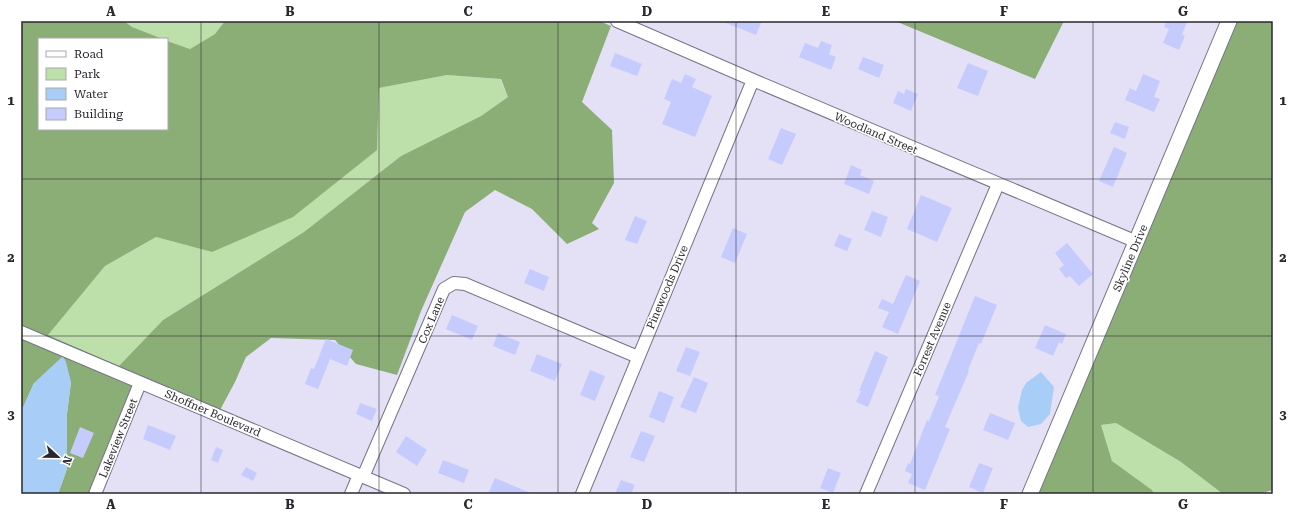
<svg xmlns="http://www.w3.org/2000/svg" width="1294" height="515" font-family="'Roboto Serif',serif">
  <rect width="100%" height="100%" fill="#e4e1f7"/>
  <!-- green -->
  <path fill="#bddfa9" d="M124,21H225L215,34L190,49L167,41V39H163L132,27Z
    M447,75L500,79L508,97L481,116L401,156L304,232L163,320L119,366L48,335L105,266L156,237L212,252L377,150L379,88Z
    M1116,423L1181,462L1223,494H1154L1152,490L1112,461L1101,425Z"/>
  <!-- forest -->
  <path fill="#8bae76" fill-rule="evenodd" d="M21,21H124L132,27L163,39H39V129H167V41L190,49L215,34L225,21H599L611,26L582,102L612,130L614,183L592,223L599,229L567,244L532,209L495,190L465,212L421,311L397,375L356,364L335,340L271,338L246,357L235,382L220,410L137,374L136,375L21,327ZM447,75L501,79L508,97L481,116L401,156L304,232L163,320L119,366L48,335L105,266L156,237L212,252L293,217L377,150L379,88Z
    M895,21H1064L1035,79Z
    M1236,21H1273V490L1258,494H1223L1181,462L1116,423L1101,425L1112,461L1152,490L1154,494H1038Z
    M21,338L132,385L88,494H58L67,469V414L71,382L34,383L21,412Z"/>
  <!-- water -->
  <path fill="#a8cdf6" d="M63,356L66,362L71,382L67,414V469L58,494H21V412L34,383Z
    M1041,372L1054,387L1050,414L1041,424L1028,427L1021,421L1018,408L1022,390L1026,383Z"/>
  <!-- building -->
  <path fill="#c6cbfd" d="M721,21H762L756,35Z
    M1166,21H1188L1182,34L1185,36L1179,50L1163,43L1169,29L1164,27Z
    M821,41L832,45L829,54L836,57L831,70L799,57L805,43L818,48Z
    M615,53L642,64L637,76L610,66Z
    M863,57L884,65L879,78L858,69Z
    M968,63L988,71L978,96L957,88Z
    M685,74L696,79L692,87L712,96L695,137L662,124L671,102L664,99L672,79L681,83Z
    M1143,74L1160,81L1154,97L1160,99L1154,112L1125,100L1130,88L1136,91Z
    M906,89L918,94L911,111L893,103L898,91L904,94Z
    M1115,122L1129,127L1125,139L1110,133Z
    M781,128L796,134L782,165L768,159Z
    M1114,147L1127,153L1113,187L1099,181Z
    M851,165L862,170L860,175L874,181L869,194L844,184Z
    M921,195L952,208L937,242L907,229Z
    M872,211L888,217L881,237L864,230Z
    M635,216L647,221L637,244L625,240Z
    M733,228L747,234L735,263L721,257Z
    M839,234L852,239L847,251L834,246Z
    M1067,243L1093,274L1079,286L1070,276L1066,278L1059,269L1064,265L1055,253Z
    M530,269L549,277L544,291L524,283Z
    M906,275L920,281L898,334L882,327L889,312L878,308L882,299L893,304Z
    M975,296L997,305L981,344L979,343L968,370L969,371L945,427L950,429L925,490L908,483L912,474L905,471L908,463L910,464L927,420L929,421L939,396L935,395Z
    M452,315L478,326L472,340L446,329Z
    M1045,325L1066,334L1062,344L1059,342L1053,356L1035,348Z
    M498,333L520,342L515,355L493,346Z
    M326,339L353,350L347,366L330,359L318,389L305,384L311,368L314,369Z
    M686,347L700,352L690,376L676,371Z
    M875,351L888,357L868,407L856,402L861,391H859Z
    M537,354L562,364L555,381L530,371Z
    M590,370L605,376L595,401L580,395Z
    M694,377L708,383L696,413L680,407Z
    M659,391L674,397L664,423L649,417Z
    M360,403L377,409L372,421L356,414Z
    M990,413L1015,423L1008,440L983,430Z
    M148,425L176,436L170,450L143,439Z
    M80,427L94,433L83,458L70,453Z
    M641,431L655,436L644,462L630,457Z
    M406,436L427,450L417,466L396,452Z
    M216,447L223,450L218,463L211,460Z
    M443,460L469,470L464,483L438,473Z
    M979,463L993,468L983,493L969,487Z
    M246,467L257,473L253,481L241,475Z
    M828,468L841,473L833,493L820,488Z
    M495,478L533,494H488Z
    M621,480L635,485L631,494H615Z"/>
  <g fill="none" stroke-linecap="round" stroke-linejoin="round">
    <!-- minor casing -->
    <g stroke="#767386" stroke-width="14">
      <path id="minor" d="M617,21L753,80L1137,242
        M21,332L404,494
        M363,477L444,289L454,283L465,284L638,357
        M95,494L140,383
        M351,494L359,475
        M582,494L753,80
        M866,494L998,184"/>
    </g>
    <!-- tertiary casing -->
    <g stroke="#767386" stroke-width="17">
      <path id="tertiary" d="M1030,494L1229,21"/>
    </g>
    <!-- minor -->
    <use href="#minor" stroke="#fff" stroke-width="12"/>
    <!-- tertiary -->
    <use href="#tertiary" stroke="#fff" stroke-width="15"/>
  </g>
  <!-- grid -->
  <path fill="none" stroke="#29272f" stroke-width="1" stroke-opacity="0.55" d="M201,21V494M379,21V494M558,21V494M736,21V494M915,21V494M1093,21V494M21,179H1273M21,336H1273"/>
  <g text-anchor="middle" stroke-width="3.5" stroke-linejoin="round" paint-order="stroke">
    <!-- street labels -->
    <g font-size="11" fill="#29272f" stroke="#fff">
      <text transform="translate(876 133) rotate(23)" y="4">Woodland Street</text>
      <text transform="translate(1130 258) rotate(-67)" y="4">Skyline Drive</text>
      <text transform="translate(667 287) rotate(-67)" y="4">Pinewoods Drive</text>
      <text transform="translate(431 320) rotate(-67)" y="4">Cox Lane</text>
      <text transform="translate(932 339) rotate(-67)" y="4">Forrest Avenue</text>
      <text transform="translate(213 413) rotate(23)" y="4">Shoffner Boulevard</text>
      <text transform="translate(118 438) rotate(-68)" y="4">Lakeview Street</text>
    </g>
  </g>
  <!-- border -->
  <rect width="1294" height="515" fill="none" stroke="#ffffff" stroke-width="44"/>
  <!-- legend -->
  <rect x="38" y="38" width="130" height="92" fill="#ffffff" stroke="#a9a9ac"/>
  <rect x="46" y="51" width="20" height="6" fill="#ffffff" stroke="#a9a9ac"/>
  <text x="74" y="58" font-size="12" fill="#29272f">Road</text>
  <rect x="46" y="68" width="20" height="12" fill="#bddfa9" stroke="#a9a9ac"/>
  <text x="74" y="78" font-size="12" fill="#29272f">Park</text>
  <rect x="46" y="88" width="20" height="12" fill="#a8cdf6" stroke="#a9a9ac"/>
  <text x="74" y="98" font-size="12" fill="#29272f">Water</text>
  <rect x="46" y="108" width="20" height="12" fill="#c6cbfd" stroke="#a9a9ac"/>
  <text x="74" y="118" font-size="12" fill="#29272f">Building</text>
  <!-- north arrow -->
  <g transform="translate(58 457) rotate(112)" stroke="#ffffff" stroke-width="3" paint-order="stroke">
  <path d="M0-3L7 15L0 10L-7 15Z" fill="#29272f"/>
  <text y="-6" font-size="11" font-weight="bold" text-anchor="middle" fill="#29272f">N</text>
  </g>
  <rect x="22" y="22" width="1250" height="471" fill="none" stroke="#29272f" stroke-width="1.5"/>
  <g font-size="13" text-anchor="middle" font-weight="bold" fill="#29272f">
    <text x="111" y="16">A</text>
    <text x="290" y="16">B</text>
    <text x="468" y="16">C</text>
    <text x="647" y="16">D</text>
    <text x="826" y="16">E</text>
    <text x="1004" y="16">F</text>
    <text x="1183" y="16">G</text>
    <text x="11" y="105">1</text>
    <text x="1283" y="105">1</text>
    <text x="11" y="262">2</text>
    <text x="1283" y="262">2</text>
    <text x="11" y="419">3</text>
    <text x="1283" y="419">3</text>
    <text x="111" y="509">A</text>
    <text x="290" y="509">B</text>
    <text x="468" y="509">C</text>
    <text x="647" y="509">D</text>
    <text x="826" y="509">E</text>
    <text x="1004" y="509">F</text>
    <text x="1183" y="509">G</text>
  </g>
</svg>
